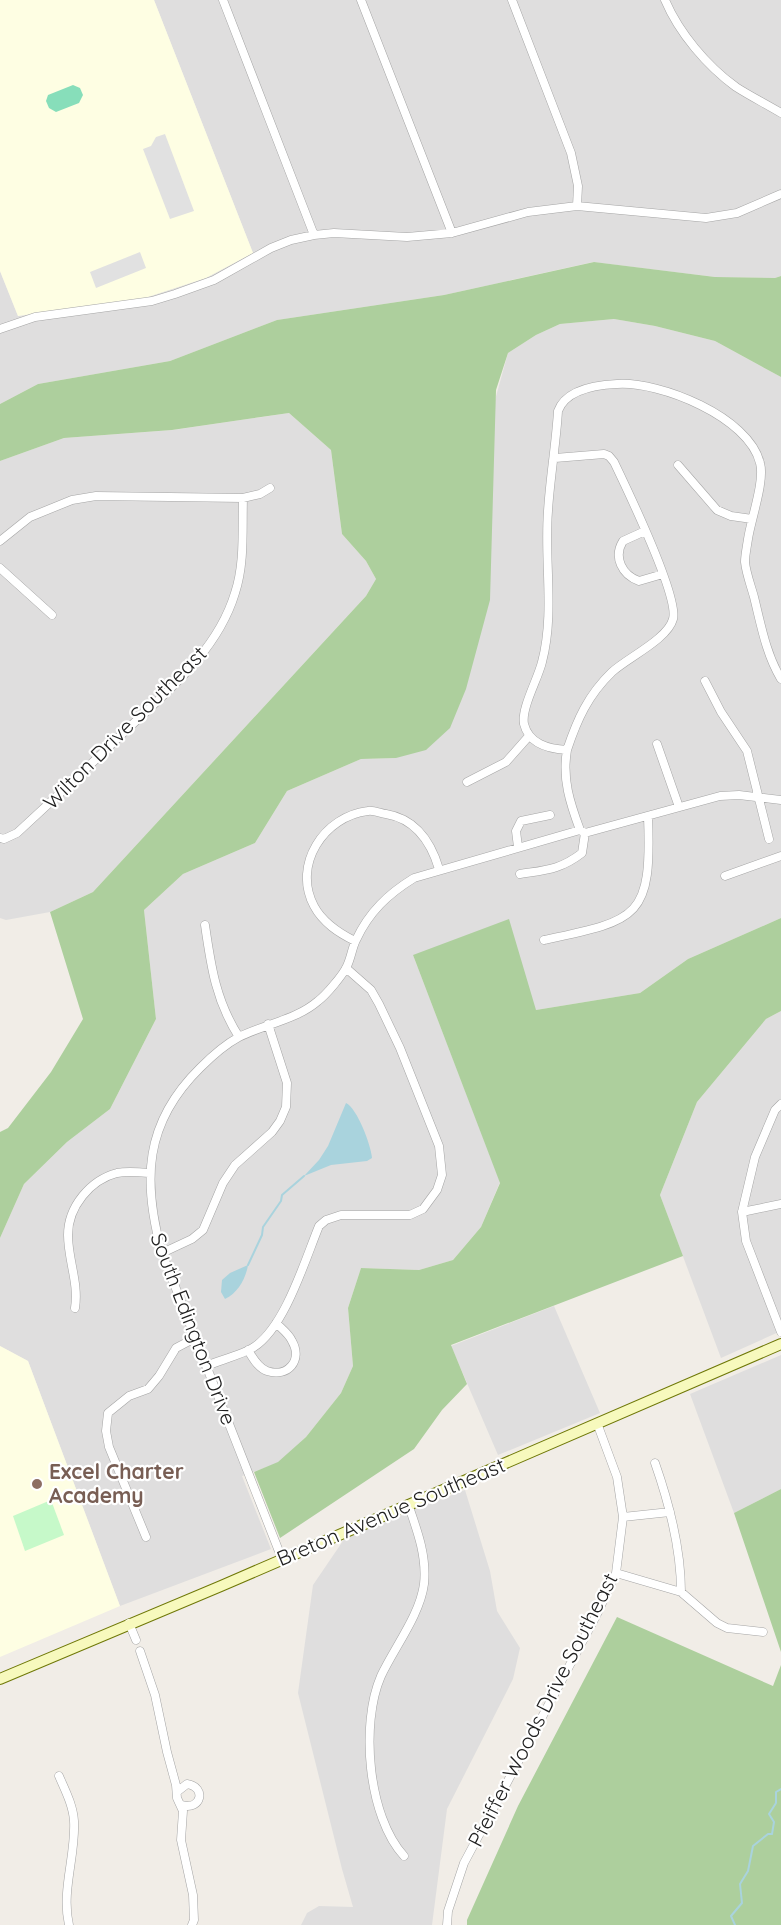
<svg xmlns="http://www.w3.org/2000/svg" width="781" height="1925" font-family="Quicksand,sans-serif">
  <rect width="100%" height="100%" fill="#f1ede7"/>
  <!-- residential -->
  <path fill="#dfdede" d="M154,0H781V276L775,278L715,277L593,262L444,295L277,320L170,361L38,384L0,404V271L18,316L145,298L253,253Z
    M614,319L655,326L715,341L781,377V918L688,959L640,993L536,1010L413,955L500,1182L481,1227L453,1260L419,1270L361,1268L348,1308L353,1366L341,1393L306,1437L278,1463L242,1476L271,1549L120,1606L28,1361L0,1346V1238L24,1184L67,1142L110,1109L156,1019L144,910L183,874L255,843L287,791L361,759L396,758L508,353L536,335L560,324Z
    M289,413L331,450L342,534L366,561L376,579L366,596L93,892L50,912L6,920L0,918V461L64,438L173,430Z
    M781,1011V1331L721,1358L660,1195L697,1102L766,1019Z
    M554,1306L600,1413L498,1455L451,1346Z
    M781,1355V1489L734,1513L690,1394Z
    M465,1490L490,1571L497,1611L520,1648L513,1679L447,1809L432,1925H301L307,1913L319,1906L353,1907L342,1869L298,1693L313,1585L347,1535Z"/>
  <!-- education -->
  <path fill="#fefee3" d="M0,0H154L253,253L206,278L145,298L18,316L0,271Z
    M0,1346L28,1361L120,1606L0,1657Z"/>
  <!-- forest -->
  <path fill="#adcf9d" d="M594,262L715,277L775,278L781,276V377L715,341L655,326L614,319L560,324L536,335L508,353L496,390L490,600L466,689L450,728L426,750L396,758L361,759L287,791L255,843L183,874L144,910L156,1019L110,1109L67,1142L24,1184L0,1238V1132L8,1128L51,1072L83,1019L50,912L93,892L366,596L376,579L366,561L342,534L331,450L289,413L172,430L64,438L0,461V404L38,384L170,361L277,320L444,295Z
    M781,918V1011L766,1019L697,1102L660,1195L683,1256L451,1345L467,1384L442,1410L414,1449L280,1538L254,1472L278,1462L306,1437L341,1393L353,1366L348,1308L361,1268L419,1270L453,1260L481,1227L500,1183L413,955L509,919L536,1010L640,993L688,959Z
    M781,1489V1652L734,1513Z
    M617,1617L773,1686L781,1665V1925H467V1920L518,1806Z"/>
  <!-- park -->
  <path fill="#c6f9c9" d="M51,1500L64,1535L25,1551L13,1516Z"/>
  <!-- pitch -->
  <path fill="#87deba" d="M73,85L80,88L83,95L79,103L56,112L49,108L46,101L48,95Z"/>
  <!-- parking -->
  <path fill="#e1e1e1" d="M165,134L194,211L170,219L143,149L151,146L156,137Z
    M140,252L146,268L96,288L90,272Z"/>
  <!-- water -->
  <path fill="#a9d3dd" d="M346,1103C357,1108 371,1145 372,1158L367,1161L331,1165L304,1176L319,1160L328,1146Z
    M248,1265C246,1278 238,1293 225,1299L221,1292L222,1280L230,1273Z"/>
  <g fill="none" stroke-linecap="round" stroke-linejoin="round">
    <!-- stream -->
    <path stroke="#a9d3dd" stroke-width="2" d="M248,1265L262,1235L263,1227L281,1201L282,1195L304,1176
      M735,1925L731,1916L742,1903L740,1884L748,1871L753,1846L768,1834H772L774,1822L769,1814L776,1803V1792L781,1789"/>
    <!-- minor casing -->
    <g stroke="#a5a5a5" stroke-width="9">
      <path id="minor" d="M223,0L314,235
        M361,0L452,233
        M512,0L571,153L578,186L577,206
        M665,0C679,33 707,66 736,87C750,96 766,104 781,113
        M0,329L35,317L152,301L175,294L214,280L271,248L291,240L314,235L334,233L407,237L452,233L528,212L577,206L706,218L737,213L781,194
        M555,458L604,454L609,456L614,462C626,487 679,597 673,619C668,639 627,658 612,672C588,695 577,720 567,750
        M678,465L717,510L731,516L752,519
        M645,531L623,541C613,557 622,575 639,581L663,574
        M0,541L30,517L72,500L96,496L243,498L260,494L270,488
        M0,568L52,615
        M705,681L721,712L747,751L769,839
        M657,744L679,807
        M467,782L506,762L529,736
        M580,830C570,803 562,779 567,750C548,749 529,744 524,724C521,708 538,679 542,662C555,613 544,561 548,511C550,478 556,444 558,411C566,389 596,385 617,384C660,381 749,417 760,463C765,481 751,519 748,539C747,546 745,555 745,562C746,573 751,586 754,597C761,625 766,654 781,679
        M0,838L4,839L17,833C52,801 86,769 120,736C164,694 217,653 235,593C245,563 242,529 243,498
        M518,847L516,831L521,821L550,815
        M520,874C545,870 560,870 582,853L585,833
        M725,876L781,856
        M205,925C211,967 216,1001 239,1037
        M544,940C639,920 652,918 648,816
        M355,941C339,933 323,923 314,906C292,865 324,816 368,811C373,810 380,813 386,814C416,819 431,842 439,869
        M781,1104L775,1110L755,1157L742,1212L746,1241L781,1332
        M742,1212L781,1204
        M162,1253L192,1239L203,1230L223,1183L235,1165L272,1132L280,1121L286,1107L287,1083L268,1024
        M75,1308C79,1283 68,1260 68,1235C68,1207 90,1180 117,1173C127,1171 138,1172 149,1173
        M248,1350C252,1357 258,1368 267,1371C288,1378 303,1360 292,1341C289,1334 282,1329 276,1323
        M206,1366C220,1360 242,1355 254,1347C285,1327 305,1260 319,1226L326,1220L341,1215H410L423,1209L437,1190L442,1175L439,1146L400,1048L379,1004L371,990L346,968
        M655,1463C669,1503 681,1549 681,1592
        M623,1517L670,1512
        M146,1537L109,1447L106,1431L108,1413L129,1396L148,1389L159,1376L176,1348L195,1338
        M282,1559L162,1253C142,1181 144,1123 200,1068C212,1056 224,1045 239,1037C265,1024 296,1020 318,1001C326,995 343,975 347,966C351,958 352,948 356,940C369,912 388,894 414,878L580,830L585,833L720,796L739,795L781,800
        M616,1573L681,1592L717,1623L727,1628L763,1632
        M129,1623L136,1640
        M140,1651L155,1695L167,1752L176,1785L177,1798L183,1811L181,1840L193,1895L194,1920L192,1925
        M59,1776C65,1790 73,1805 74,1821C76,1855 61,1891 69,1925
        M178,1791L187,1784C207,1787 201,1811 182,1805
        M404,1856C368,1817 360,1724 381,1676C394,1648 420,1615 424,1584C427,1556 417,1530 408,1504
        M447,1925L448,1911L464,1863L596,1616L616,1573L623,1517L617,1477L597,1423"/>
    </g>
    <!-- secondary casing -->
    <g stroke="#6f7807" stroke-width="12">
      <path id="secondary" d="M0,1679L221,1586L781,1344"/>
    </g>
    <!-- minor -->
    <use href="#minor" stroke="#fff" stroke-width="8"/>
    <!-- secondary -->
    <use href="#secondary" stroke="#f7f9bd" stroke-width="10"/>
  </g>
  <!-- markers -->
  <circle fill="#8d6e63" stroke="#fff" stroke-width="2" cx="37" cy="1484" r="6"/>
  <g text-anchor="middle" stroke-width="4.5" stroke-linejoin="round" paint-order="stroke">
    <!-- street labels -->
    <g font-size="21" fill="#212121" stroke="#fff">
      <text transform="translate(125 728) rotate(-45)" y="7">Wilton Drive Southeast</text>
      <text transform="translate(193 1329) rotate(69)" y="7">South Edington Drive</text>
      <text transform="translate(391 1512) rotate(-23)" y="7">Breton Avenue Southeast</text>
      <text transform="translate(543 1710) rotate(-63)" y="7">Pfeiffer Woods Drive Southeast</text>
    </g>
    <!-- education labels -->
    <g font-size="21" font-weight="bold" fill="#785e54" stroke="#fff" text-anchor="start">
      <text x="49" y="1479">Excel Charter<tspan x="49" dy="24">Academy</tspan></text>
    </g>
  </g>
</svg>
